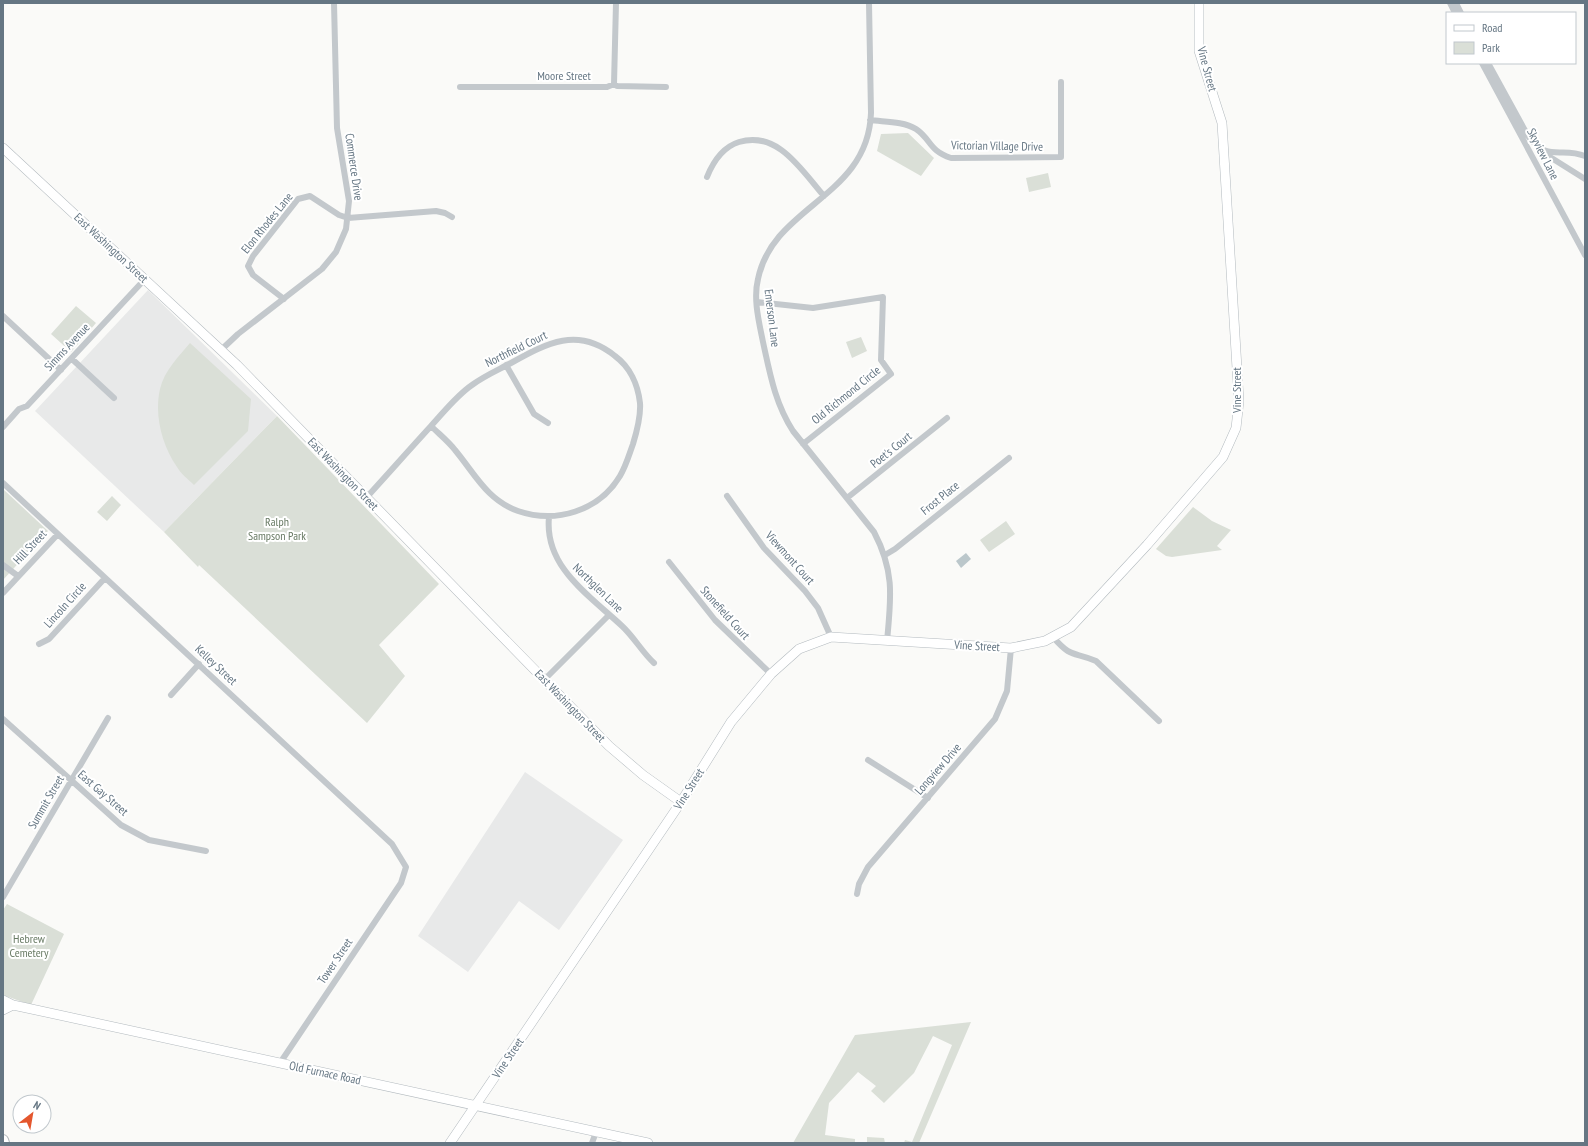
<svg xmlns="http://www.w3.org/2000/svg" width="1588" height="1146" font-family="'PT Sans Narrow',sans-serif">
  <rect width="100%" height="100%" fill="#fafaf8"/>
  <!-- built -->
  <path fill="#e8e9e9" d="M148,290L277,416L164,532L35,411Z
    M525,772L623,840L559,930L519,901L468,972L418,936Z"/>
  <!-- green -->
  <path fill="#dadfd7" d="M908,133L934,158L921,176L877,151L881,134Z
    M1048,173L1051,187L1029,192L1026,178Z
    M76,306L96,323L71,352L51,334Z
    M861,337L867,351L852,358L846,342Z
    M190,343L251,399L248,431L194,485C188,479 181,474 177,467C162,445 154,415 160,389C164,371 179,356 190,343Z
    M277,416L439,584L379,645L405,676L367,723L199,565L198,567L164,532Z
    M3,489L48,531L3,580Z
    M112,496L121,505L107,521L97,512Z
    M1193,507L1212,521L1231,530L1217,546L1222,550L1172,557L1166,556L1156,549Z
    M1006,521L1015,534L989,552L980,540Z
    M7,904L64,934L31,1005L3,995V910Z
    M971,1022L919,1143H904L905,1140L912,1142L952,1045L933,1036L914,1073L884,1103L871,1091L876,1086L858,1072L829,1103L825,1135L855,1139V1143H793L855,1035Z
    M867,1137L884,1138L885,1143H867Z"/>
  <!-- water -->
  <path fill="#bbc7cb" d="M966,553L971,559L961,568L956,561Z"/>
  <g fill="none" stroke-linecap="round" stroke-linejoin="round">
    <!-- secondary casing -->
    <g stroke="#b3babf" stroke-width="10">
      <path id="secondary" d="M3,148L237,365L609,746L643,775L681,802
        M3,1000L13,1005
        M3,1010L13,1005L648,1143
        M450,1143L681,802L731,722L771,674L799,649L831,637L1011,648L1045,641L1071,627L1147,545L1223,457L1236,428L1239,401L1222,123L1199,51V3"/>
    </g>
    <!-- primary casing -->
    <g stroke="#b5babe" stroke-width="12">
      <path id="primary" d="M3,1140L4,1143"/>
    </g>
    <!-- street -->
    <path stroke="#c3c8cc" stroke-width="6" d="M869,3L871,113C868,198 773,205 758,279C753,299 759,322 763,342C770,374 775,403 793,431L874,532C895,572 891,598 887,641
      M1450,3L1455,13
      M1456,3L1461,13
      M1482,63L1585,255
      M1488,63L1528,136C1548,163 1561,146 1585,156
      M614,84L616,3
      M460,87H607L614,84L617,86L666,87
      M870,120C884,122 903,121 916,129C931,139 929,151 951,158L1061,157V82
      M1542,152L1585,179
      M707,177C713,162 723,147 739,142C778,130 802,171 824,196
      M284,299L253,275L248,266L253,256L298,199L310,196L339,215L348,218L436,211L445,213L452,217
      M757,302L813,308L883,297L881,360L891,374L803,444
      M3,316L61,370
      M221,350L238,334L322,269L336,252L346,229L349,201L337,128L334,3
      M72,359L114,398
      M506,365L534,414L548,423
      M3,427L19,409L27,406L145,279
      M3,483L392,844L406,867L401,883L280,1063
      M727,496L764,548L805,591L818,608L831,637
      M366,498C388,474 409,450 431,426C444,412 456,396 472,385C484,376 498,370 511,363C547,343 578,326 615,356C630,367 638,385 640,403C641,417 637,431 633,444C629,455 626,466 620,476C599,511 556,524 518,511C487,500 475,474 455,450C448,441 439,434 431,426
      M847,498L947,418
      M549,517C544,567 590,596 622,626C634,637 642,652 654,663
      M885,555L895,549L1009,458
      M669,562L715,620L771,674
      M3,565L18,576
      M3,593L58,534
      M1053,637C1072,659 1073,651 1096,661L1159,721
      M39,644L49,639L105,578
      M544,680L609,615
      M171,695L199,664
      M3,719L121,825L149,840L206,851
      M868,760L928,798
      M857,894L859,884L868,867L995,719L1007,691L1011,648
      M3,897L108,718
      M592,1143L596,1132"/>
    <!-- secondary -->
    <use href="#secondary" stroke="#fff" stroke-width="9"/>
    <!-- primary -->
    <use href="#primary" stroke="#fff" stroke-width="10"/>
  </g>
  <g text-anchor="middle" stroke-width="4" stroke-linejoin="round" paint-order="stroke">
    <!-- street labels -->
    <g font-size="12" fill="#657683" stroke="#fff">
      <text transform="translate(1207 69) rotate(75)" y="4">Vine Street</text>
      <text x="564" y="80">Moore Street</text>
      <text transform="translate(997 146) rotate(1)" y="4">Victorian Village Drive</text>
      <text transform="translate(1543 154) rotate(63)" y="4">Skyview Lane</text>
      <text transform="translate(354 167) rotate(82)" y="4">Commerce Drive</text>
      <text transform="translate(267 223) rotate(-51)" y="4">Elon Rhodes Lane</text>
      <text transform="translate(111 248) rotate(43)" y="4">East Washington Street</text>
      <text transform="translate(772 318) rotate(83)" y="4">Emerson Lane</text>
      <text transform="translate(67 347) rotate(-47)" y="4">Simms Avenue</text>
      <text transform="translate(516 349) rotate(-26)" y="4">Northfield Court</text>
      <text transform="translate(1237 390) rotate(-90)" y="4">Vine Street</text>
      <text transform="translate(846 395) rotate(-39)" y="4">Old Richmond Circle</text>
      <text transform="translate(891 450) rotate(-39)" y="4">Poet's Court</text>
      <text transform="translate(343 474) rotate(46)" y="4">East Washington Street</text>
      <text transform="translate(940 498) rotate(-39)" y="4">Frost Place</text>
      <text transform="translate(30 547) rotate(-47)" y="4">Hill Street</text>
      <text transform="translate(790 558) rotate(48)" y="4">Viewmont Court</text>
      <text transform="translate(598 588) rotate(44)" y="4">Northglen Lane</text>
      <text transform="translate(65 605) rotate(-48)" y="4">Lincoln Circle</text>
      <text transform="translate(725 613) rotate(48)" y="4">Stonefield Court</text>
      <text transform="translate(977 646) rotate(3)" y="4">Vine Street</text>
      <text transform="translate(216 665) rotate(43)" y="4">Kelley Street</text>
      <text transform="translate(570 706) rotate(46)" y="4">East Washington Street</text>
      <text transform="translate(938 769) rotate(-49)" y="4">Longview Drive</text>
      <text transform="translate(689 789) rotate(-58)" y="4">Vine Street</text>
      <text transform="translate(103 793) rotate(41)" y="4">East Gay Street</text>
      <text transform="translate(46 802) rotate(-60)" y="4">Summit Street</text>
      <text transform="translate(335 961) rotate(-56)" y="4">Tower Street</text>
      <text transform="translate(508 1058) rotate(-56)" y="4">Vine Street</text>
      <text transform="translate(325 1073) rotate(12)" y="4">Old Furnace Road</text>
    </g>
    <!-- park labels -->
    <g font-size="12" fill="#687a64" stroke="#fff">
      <text x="277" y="526">Ralph<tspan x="277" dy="14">Sampson Park</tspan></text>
      <text x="29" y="943">Hebrew<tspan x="29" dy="14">Cemetery</tspan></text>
    </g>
  </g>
  <!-- border -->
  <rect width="1588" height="1146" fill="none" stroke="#657683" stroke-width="8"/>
  <!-- legend -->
  <rect x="1446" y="12" width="130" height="52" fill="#ffffff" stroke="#c1c8cd"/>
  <rect x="1454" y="25" width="20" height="6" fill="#ffffff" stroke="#c1c8cd"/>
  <text x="1482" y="32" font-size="12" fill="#657683">Road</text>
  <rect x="1454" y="42" width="20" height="12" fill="#dadfd7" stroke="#c1c8cd"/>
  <text x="1482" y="52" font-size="12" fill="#657683">Park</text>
  <!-- north arrow -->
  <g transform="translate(32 1114) rotate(31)"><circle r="19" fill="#ffffff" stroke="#c1c8cd"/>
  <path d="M0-3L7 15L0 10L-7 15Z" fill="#e4572e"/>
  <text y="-6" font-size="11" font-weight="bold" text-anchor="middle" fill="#657683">N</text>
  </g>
</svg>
